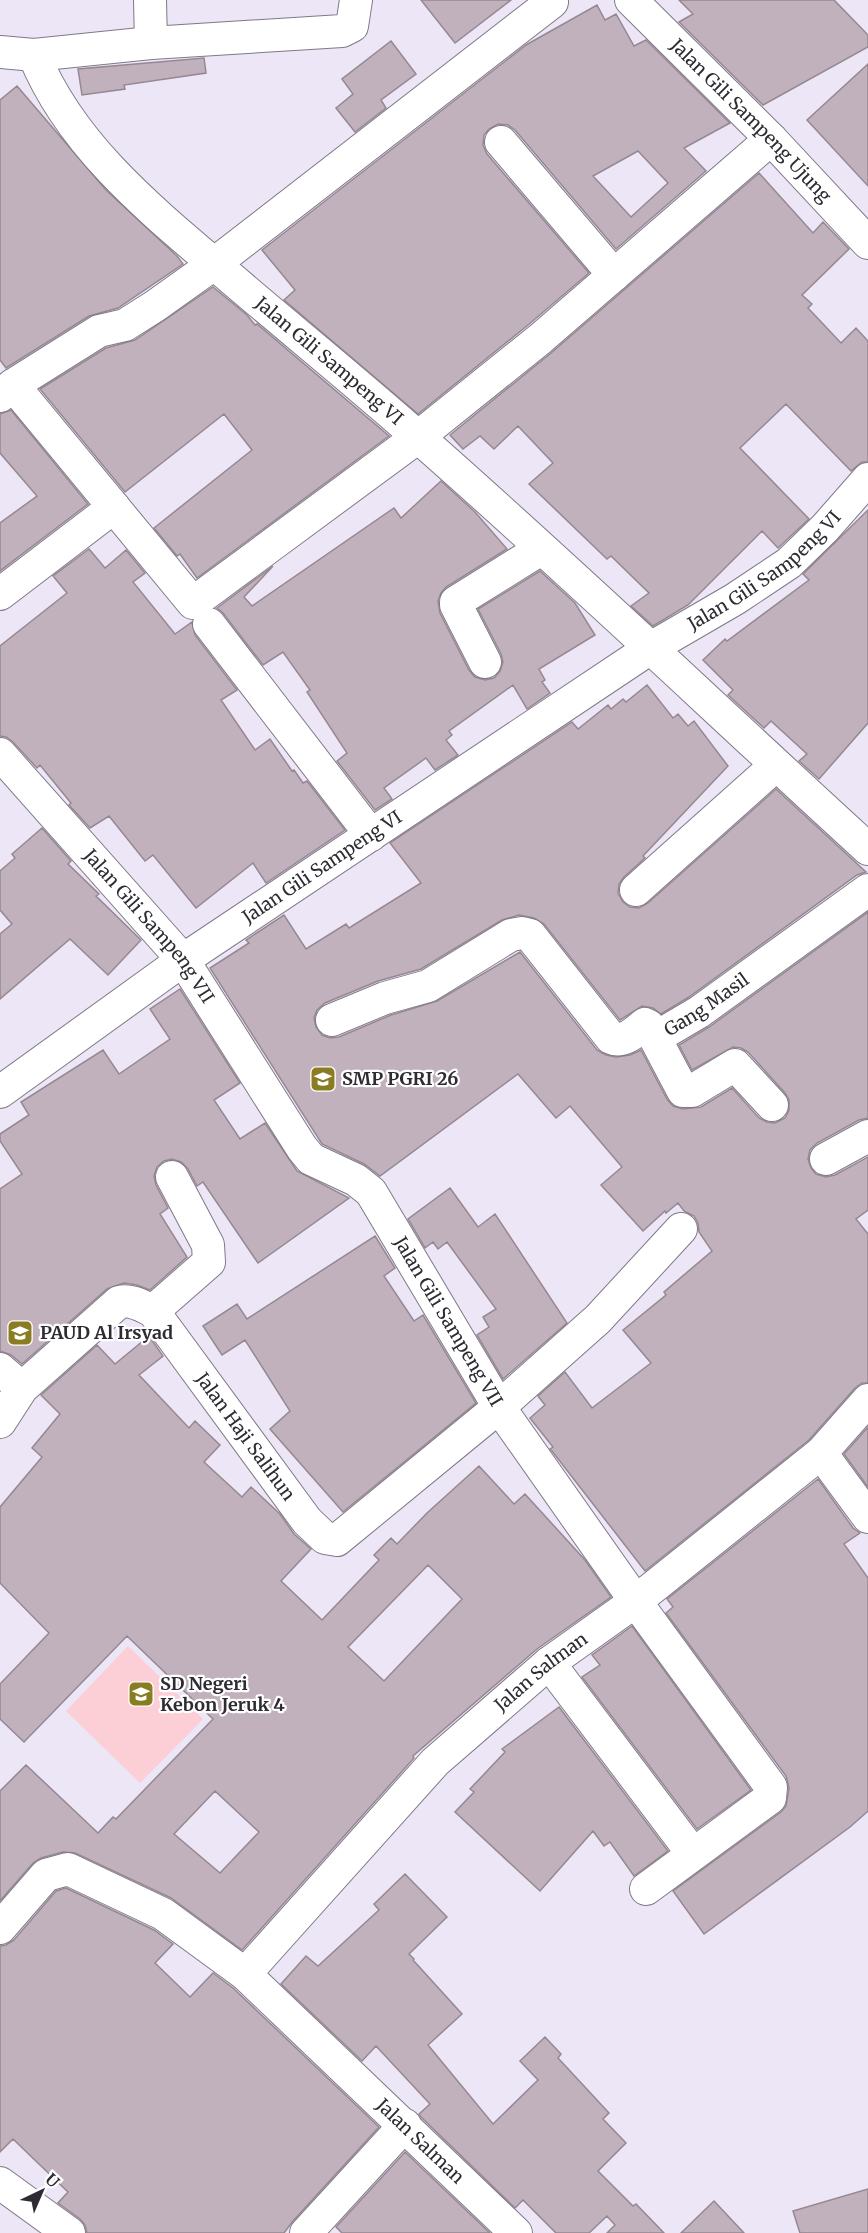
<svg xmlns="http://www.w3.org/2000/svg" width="868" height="2233" font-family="Merriweather,serif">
  <rect width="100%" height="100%" fill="#ece6f6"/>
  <!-- green -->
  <path fill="#fccfd6" d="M128,1646L203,1719L140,1783L66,1711Z"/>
  <!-- building -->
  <path fill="#c0b1bc" stroke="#958892" stroke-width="1.5" fill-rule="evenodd" d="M421,0H511L455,43Z
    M679,0H834L868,35V47L763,105L679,22L693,14Z
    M597,5L605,20L616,14L634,46L646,40L730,123L684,148L706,171L616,249L515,130L508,125L498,124L489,129L484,135L483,145L487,154L589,273L528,325L418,414L284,300L295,290L262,250L526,45ZM638,151L668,183L631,217L593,176Z
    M391,41L416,74L381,100L386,108L355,132L336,108L353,94L342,79Z
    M204,58L206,73L124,85L125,89L82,95L78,69Z
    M868,64V186L807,120Z
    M17,86L106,190L177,256L183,264L118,308L89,316L6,368L0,360V100Z
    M759,173L813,233L823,222L849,249L802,295L812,304L808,308L841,343L856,328L868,341V462H862L851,471L786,404L740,448L809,519L778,548L762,531L688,605L653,626L631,606L649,593L611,556L607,559L529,484L553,463L518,426L494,449L480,436L463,449L450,435L551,353Z
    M213,287L247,315L255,325L257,324L389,436L197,578L180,554L177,556L154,528L252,450L224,414L125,492L40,389L106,348L135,340Z
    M11,410L88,504L0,571V523L37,496L0,453V414Z
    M441,481L475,512L507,549L446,587L441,593L438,601L440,613L469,670L475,677L485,680L494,678L500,671L503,662L501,654L478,609L540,571L575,603L595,635L539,669L545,680L542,682L550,693L527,709L513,685L449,731L452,735L446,740L458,755L435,770L426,758L384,788L392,799L375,810L337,761L347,753L307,692L310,690L283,652L263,665L223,613L217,608L273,566L244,597L252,606L394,508L401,518Z
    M868,510V723L819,779L799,761L807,754L771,721L764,728L728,695L733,690L703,660L725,639L727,641L809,580L803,574Z
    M89,549L105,568L126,550L145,573L133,582L175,634L192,622L195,635L237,690L221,700L255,750L270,739L292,771L294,770L303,783L307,781L345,830L266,883L253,863L196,908L153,855L145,861L109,816L90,828L69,805L71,803L40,765L37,768L13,742L6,737L0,736V646L67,593L53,576Z
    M647,685L673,718L678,714L688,726L694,721L728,766L643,856L645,858L624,877L619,884L618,893L623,902L630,907L639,908L648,903L776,789L866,872L857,875L689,997L661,1014L653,1008L642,1006L620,1020L544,924L534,918L519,915L502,920L421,969L378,981L325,1003L317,1010L314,1018L316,1027L322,1035L330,1038L339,1037L391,1015L437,1001L520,952L597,1050L606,1055L616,1057L630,1055L641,1050L667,1099L673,1106L683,1109L701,1107L732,1088L759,1118L767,1122L775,1123L785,1118L789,1110V1100L785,1093L748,1052L741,1048L733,1047L692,1070L679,1045L709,1027L868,912V1118L859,1120L817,1143L810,1150L808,1159L811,1168L816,1174L826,1177L835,1175L868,1157V1210L856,1219L868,1234V1383H862L855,1388L809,1440L645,1571L552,1451L550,1449L553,1447L530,1418L545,1405L538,1396L565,1372L592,1408L651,1363L623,1330L666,1295L664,1292L712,1251L699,1232L698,1223L694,1216L684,1211L678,1203L666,1213L665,1211L643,1231L601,1185L622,1167L570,1106L556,1118L518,1074L380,1176L364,1164L322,1144L210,968L249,943L246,940L284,915L306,949L346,924L349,928L421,883L390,843L572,722L578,729L608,705L611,709L623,699L626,702Z
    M42,828L71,861L68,864L99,894L96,896L141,940L108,975L70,939L0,999V934L12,924L0,910V871L15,858L12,854Z
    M180,989L240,1083L214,1100L240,1139L265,1123L297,1171L349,1198L258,1263L203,1182L197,1186L188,1169L181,1162L172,1159L164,1161L157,1167L154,1176L156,1185L168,1208L160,1214L187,1257L150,1290L137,1285L124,1283L107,1289L22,1364L11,1355L0,1351V1189L22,1174L0,1141V1134L29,1115L21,1102L103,1050L119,1074L170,1039L150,1009Z
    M450,1188L478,1227L495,1214L567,1323L503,1379L477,1335L489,1327L483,1317L496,1309L447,1242L438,1249L433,1242L425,1248L408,1219Z
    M375,1236L395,1268L384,1276L414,1321L423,1315L476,1403L343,1512L270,1429L290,1411L245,1340L222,1355L203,1326L237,1304L247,1319Z
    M149,1336L163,1356L139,1375L189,1428L195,1421L220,1445L204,1462L242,1497L251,1487L280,1514L294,1534L311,1549L281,1581L322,1620L379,1560L374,1555L391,1538L397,1544L427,1513L479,1466L514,1504L525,1494L585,1560L611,1597L537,1649L413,1756L414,1758L242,1950L171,1898L75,1853L63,1852L41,1858L33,1863L0,1901V1791L26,1765L98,1833L113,1817L116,1819L213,1719L127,1636L24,1742L0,1719V1684L49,1633L0,1583V1507L42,1457L32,1448L60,1414L41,1395L97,1345L115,1364ZM428,1565L462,1599L384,1681L348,1647ZM215,1791L259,1832L220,1873L174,1834Z
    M868,1427V1487L844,1454Z
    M818,1479L853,1528L860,1533L844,1544L868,1578V1811L850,1827L704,1934L673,1891L781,1812L786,1806L789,1788L786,1776L666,1613L673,1607L667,1599Z
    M632,1626L751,1790L697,1829L582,1677L600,1665L592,1655Z
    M559,1707L668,1851L634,1876L610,1842L604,1846L593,1831L540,1891L455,1812L474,1792L470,1789L505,1752L502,1749Z
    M405,1874L447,1917L409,1954L414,1959L413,1960L462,2014L428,2045L493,2124L538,2080L520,2061L545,2037L561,2054L558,2058L609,2113L603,2119L626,2143L598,2171L633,2206L636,2204L664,2233H607L615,2225L607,2216L589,2233H556L523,2200L515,2208L421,2117L419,2114L430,2104L376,2046L362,2061L281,1984L306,1956L318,1966L379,1910L374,1904Z
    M66,1888L154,1930L173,1944L155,1963L190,1997L213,1973L233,1988L379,2127L293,2221L284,2233H87L85,2225L80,2219L58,2203L68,2192L13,2139L0,2152V1946L6,1945L14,1940L56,1891Z
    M405,2152L490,2233H342L336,2227Z
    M868,2189V2233H800L793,2211Z
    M714,2201L744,2233H681Z"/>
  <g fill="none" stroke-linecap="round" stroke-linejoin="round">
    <!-- minor casing -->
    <g stroke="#7f7987" stroke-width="34">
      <g id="minor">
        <path d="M150,0L151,43"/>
        <path id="s1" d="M631,0L771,139L868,243"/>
        <path d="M0,52L34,55L151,43L342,31L352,26L356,0"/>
        <path id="s2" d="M34,55C72,149 157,215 232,279C294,332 357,383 418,437C571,571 718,712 868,849"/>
        <path d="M501,142L614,275"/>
        <path d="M13,385L193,603L418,437L540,339L771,139"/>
        <path d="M0,396L13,385L99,331L125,325L155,306L214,264L552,2"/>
        <path d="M0,594L114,507"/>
        <path d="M209,624L371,835"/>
        <path d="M485,662L456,605V602L541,549"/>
        <path id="s3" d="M0,754L183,960L302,1148L311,1159L356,1180L371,1192L499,1407L639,1606L771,1787L770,1798L646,1889"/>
        <path d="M636,890L776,765"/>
        <path id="s4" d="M332,1020L385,998L428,986L511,935L522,933L530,935L611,1038C623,1044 636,1031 645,1024L649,1026L655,1038L699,1012L868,890"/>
        <path d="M655,1038L683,1091H692L735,1065L772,1105"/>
        <path id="s5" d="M0,1092L183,960L649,649L735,599L789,563L825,528L868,479"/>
        <path d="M826,1159L868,1136"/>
        <path d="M153,1311L209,1262L208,1245L172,1177"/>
        <path d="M0,1369L22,1388"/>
        <path id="s6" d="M0,1422L22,1388L119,1302C131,1299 142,1306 153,1311L307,1521L325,1538L337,1540L499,1407L598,1319L681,1229"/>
        <path d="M821,1453L868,1517"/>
        <path d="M549,1663L693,1854"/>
        <path id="s7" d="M0,1928L46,1875L68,1869L163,1914L245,1974L516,2233"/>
        <path id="s8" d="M245,1974L435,1762L549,1663L636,1601L821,1453L868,1400"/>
        <path d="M0,2183L69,2233"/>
        <path d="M306,2233L405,2125"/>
      </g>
    </g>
    <!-- minor -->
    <use href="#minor" stroke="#fff" stroke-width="32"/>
  </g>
  <!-- icons -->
  <defs>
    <g id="school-square" transform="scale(1.35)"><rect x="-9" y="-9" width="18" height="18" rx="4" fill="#897c22" stroke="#fff"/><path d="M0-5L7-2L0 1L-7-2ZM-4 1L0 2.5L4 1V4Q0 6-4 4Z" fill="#fff"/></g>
  </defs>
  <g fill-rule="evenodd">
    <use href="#school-square" x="323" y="1079"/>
    <use href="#school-square" x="20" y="1333"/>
    <use href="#school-square" x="141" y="1694"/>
  </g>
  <g text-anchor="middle" stroke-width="4.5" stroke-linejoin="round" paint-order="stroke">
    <!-- street labels -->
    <g font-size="18" fill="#2e2c32" stroke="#fff">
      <text dy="6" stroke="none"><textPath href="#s1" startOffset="170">Jalan Gili Sampeng Ujung</textPath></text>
      <text dy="6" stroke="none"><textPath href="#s2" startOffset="429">Jalan Gili Sampeng VI</textPath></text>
      <text dy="6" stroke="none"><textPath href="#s5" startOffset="926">Jalan Gili Sampeng VI</textPath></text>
      <text dy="6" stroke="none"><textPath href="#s5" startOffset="393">Jalan Gili Sampeng VI</textPath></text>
      <text dy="6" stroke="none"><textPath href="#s3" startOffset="228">Jalan Gili Sampeng VII</textPath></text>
      <text dy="6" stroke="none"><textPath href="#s4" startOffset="468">Gang Masil</textPath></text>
      <text dy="6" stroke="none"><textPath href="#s3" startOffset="732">Jalan Gili Sampeng VII</textPath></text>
      <text dy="6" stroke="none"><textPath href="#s6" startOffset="362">Jalan Haji Salihun</textPath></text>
      <text dy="6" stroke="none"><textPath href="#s8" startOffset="424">Jalan Salman</textPath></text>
      <text dy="6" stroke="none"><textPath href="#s7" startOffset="542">Jalan Salman</textPath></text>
    </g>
    <!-- poi labels -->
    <g font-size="18" font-weight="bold" fill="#2e2c32" stroke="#fff" text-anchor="start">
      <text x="342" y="1085">SMP PGRI 26</text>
      <text x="40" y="1339">PAUD Al Irsyad</text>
      <text x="160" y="1690">SD Negeri<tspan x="160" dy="21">Kebon Jeruk 4</tspan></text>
    </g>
  </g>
  <!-- north arrow -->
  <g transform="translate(42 2191) rotate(44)" stroke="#ffffff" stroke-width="4.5" paint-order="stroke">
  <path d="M0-4.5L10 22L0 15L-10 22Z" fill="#2e2c32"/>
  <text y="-9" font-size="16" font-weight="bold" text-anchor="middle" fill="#2e2c32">U</text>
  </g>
</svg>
